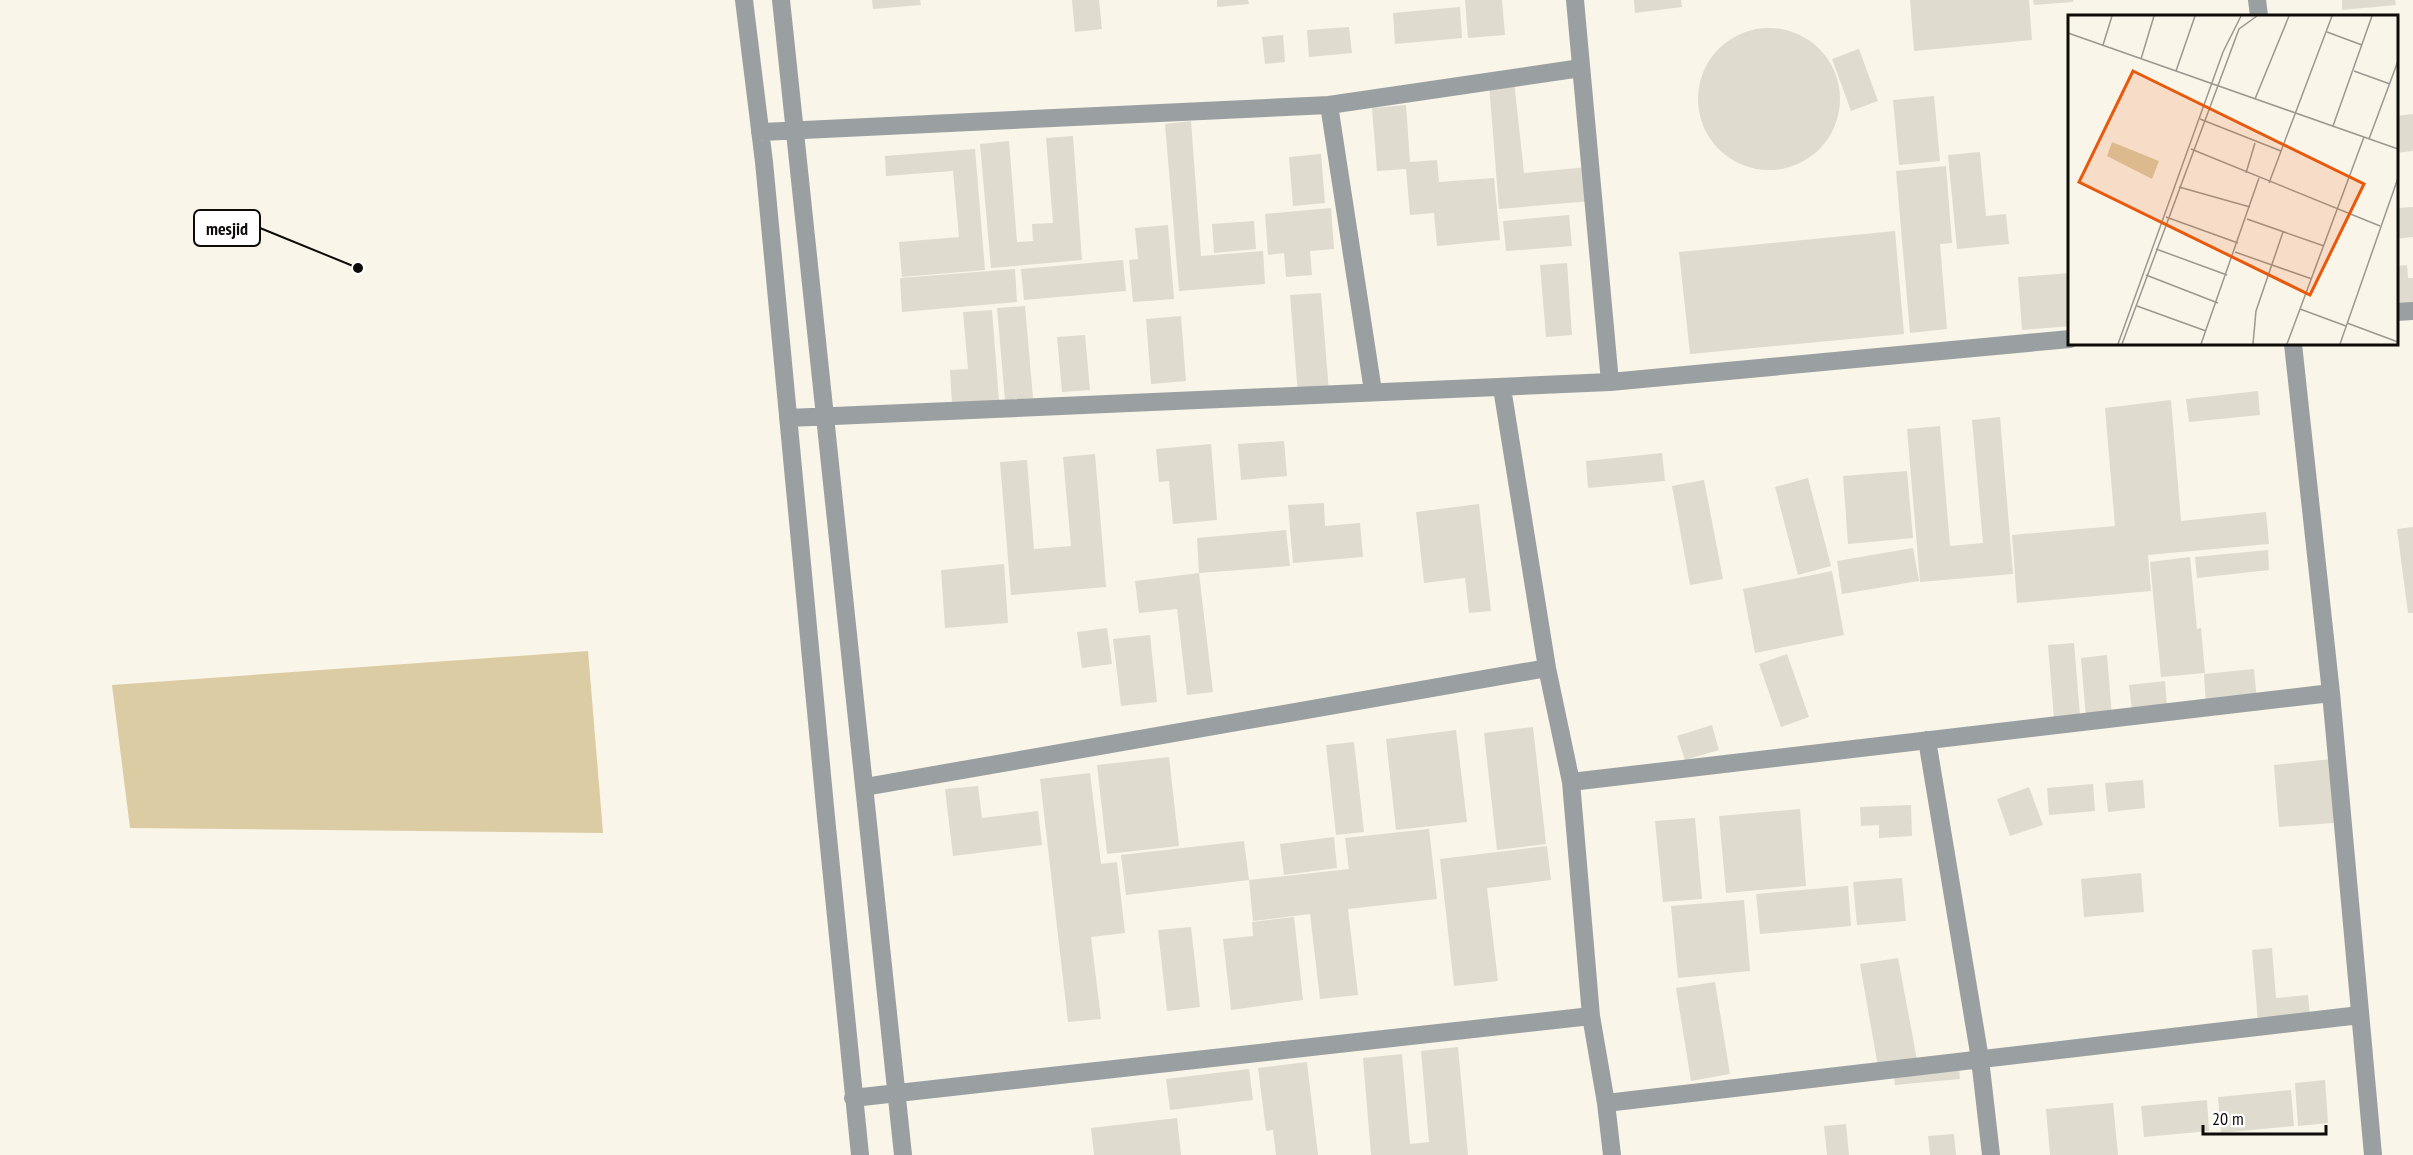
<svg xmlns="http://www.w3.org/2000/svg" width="2413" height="1155" font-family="'PT Sans Narrow',sans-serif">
  <rect width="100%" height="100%" fill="#f9f5e9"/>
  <!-- green -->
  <path fill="#dbcca4" d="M588,651L603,833L130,828L112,685Z"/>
  <!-- building -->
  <path fill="#dfdbcf" d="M872,0H920L921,5L873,9Z
    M1072,0H1099L1102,29L1075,32Z
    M1217,0H1248L1249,4L1217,7Z
    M1465,0H1502L1505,35L1468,38Z
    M1634,0H1681L1682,7L1635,13Z
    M1910,0H2029L2032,40L1914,51Z
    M2033,0H2073V2L2034,5Z
    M2342,0H2395L2396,5L2342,10Z
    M1460,7L1462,38L1395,44L1393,13Z
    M1349,27L1352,53L1309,57L1307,30Z
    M1698 99a71 71 0 1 1 142 0a71 71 0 1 1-142 0Z
    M1283,35L1285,62L1265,64L1262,37Z
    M1859,49L1878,101L1851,111L1832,59Z
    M1514,81L1524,173L1588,167L1591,201L1499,209L1489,84Z
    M1934,96L1940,161L1899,165L1893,100Z
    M1406,105L1410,162L1437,160L1439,182L1494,178L1500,240L1437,246L1434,213L1410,215L1406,169L1377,171L1372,108Z
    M2413,114V151L2396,153V116Z
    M1191,121L1201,256L1263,251L1265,284L1179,291L1165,124Z
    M1073,136L1082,260L991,268L980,144L1009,141L1017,242L1033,241L1032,224L1053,223L1046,138Z
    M975,149L985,270L902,277L899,242L959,237L953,171L886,176L885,156Z
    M1980,152L1986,216L2006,214L2009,244L1957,249L1948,155Z
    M1321,154L1325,203L1293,206L1289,157Z
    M1946,166L1952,243L1940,244L1947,329L1910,333L1896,171Z
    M2413,207V237L2396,239V208Z
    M1331,208L1334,249L1310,251L1312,275L1286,277L1284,253L1268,255L1265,214Z
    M1569,215L1572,246L1506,251L1503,221Z
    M1254,221L1256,249L1214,253L1212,224Z
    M1168,225L1174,299L1133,302L1129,260L1138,259L1135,228Z
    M1895,231L1904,334L1690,354L1679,252Z
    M1123,260L1126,291L1024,300L1021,269Z
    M1567,263L1572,335L1546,337L1540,265Z
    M2407,265L2408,278H2413V309L2396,311V266Z
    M1015,269L1017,302L902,312L900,278Z
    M2070,273V326L2022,330L2018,277Z
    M1321,293L1329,392L1298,395L1290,295Z
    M1025,306L1033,398L1005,400L997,308Z
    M992,310L999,401L952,404L950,370L968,369L963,312Z
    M1181,316L1186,381L1151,384L1146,319Z
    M1085,335L1090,390L1062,392L1057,337Z
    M2258,391L2260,415L2189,422L2186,399Z
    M2171,400L2181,521L2266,512L2269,544L2148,555L2151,591L2017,603L2012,535L2115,526L2105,408Z
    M2000,417L2013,574L1920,582L1907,429L1940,426L1950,546L1983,543L1972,420Z
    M1284,441L1287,476L1241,480L1238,444Z
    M1211,444L1217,520L1173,524L1169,481L1159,482L1156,449Z
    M1662,453L1665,481L1588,488L1586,461Z
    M1095,454L1106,587L1011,595L1000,462L1027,460L1034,549L1071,546L1063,457Z
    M1907,471L1913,538L1848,544L1843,476Z
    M1808,478L1831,566L1798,575L1775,487Z
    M1704,480L1723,579L1690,585L1672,486Z
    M1324,503L1325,526L1360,523L1363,557L1293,563L1288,505Z
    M1479,504L1491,611L1469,613L1465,578L1424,583L1416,512Z
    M2413,527V613H2408L2397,529Z
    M1286,530L1290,566L1199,573L1197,538Z
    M1913,548L1919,581L1842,594L1837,561Z
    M2268,550L2269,570L2197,578L2195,557Z
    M2190,557L2197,629L2201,628L2205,673L2161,677L2150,562Z
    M1004,564L1008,623L945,628L941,570Z
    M1832,571L1844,635L1755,653L1743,589Z
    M1199,573L1213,692L1187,695L1177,609L1139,613L1135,581Z
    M1107,628L1112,664L1082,668L1077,632Z
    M1150,635L1157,702L1121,706L1113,639Z
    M2074,643L2080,716L2054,718L2048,645Z
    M1787,654L1809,717L1781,727L1759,664Z
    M2107,655L2112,716L2086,718L2081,658Z
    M2254,669L2257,702L2206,706L2204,674Z
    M2165,681L2167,708L2132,711L2129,685Z
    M1712,725L1719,750L1685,760L1677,736Z
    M1533,727L1546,844L1497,850L1484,733Z
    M1456,730L1467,822L1396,830L1386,739Z
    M1354,742L1364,832L1336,835L1326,745Z
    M1169,757L1179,846L1107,854L1097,765Z
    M2342,758L2347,822L2279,827L2274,765Z
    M1090,773L1101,864L1117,862L1125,933L1091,937L1101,1019L1068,1022L1040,779Z
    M2143,780L2145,808L2108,812L2105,783Z
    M2093,784L2095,811L2049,815L2047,788Z
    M978,786L982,818L1038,811L1042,845L953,856L945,789Z
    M2029,787L2043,825L2010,836L1997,799Z
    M1911,805L1912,836L1879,838V825L1861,826L1860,807Z
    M1800,809L1806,886L1726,893L1719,816Z
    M1695,818L1702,899L1663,902L1655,821Z
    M1429,829L1437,899L1348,909L1358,995L1320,999L1310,914L1253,921L1249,880L1349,869L1345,838Z
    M1334,837L1337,868L1284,875L1280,844Z
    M1244,841L1249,880L1126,895L1121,855Z
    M1547,846L1551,880L1487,888L1498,981L1454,986L1440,859Z
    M2141,873L2144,912L2084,917L2081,879Z
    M1902,878L1906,921L1857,925L1853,882Z
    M1848,886L1851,926L1760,934L1756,894Z
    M1744,900L1750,971L1678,978L1671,906Z
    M1294,917L1303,1000L1231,1010L1223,939L1253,936L1252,922Z
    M1191,927L1200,1007L1167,1011L1158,930Z
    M2272,948L2276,998L2308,995L2311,1030L2259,1034L2252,950Z
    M1898,958L1917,1060L1878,1067L1860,964Z
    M1715,982L1730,1074L1691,1081L1676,988Z
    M1458,1047L1468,1155H1371L1363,1058L1402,1054L1410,1144L1429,1142L1421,1051Z
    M1958,1060L1960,1079L1895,1085L1893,1066Z
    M1307,1062L1318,1155H1276L1273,1130L1266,1131L1258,1068Z
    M1249,1069L1253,1100L1170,1110L1166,1079Z
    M2325,1080L2328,1123L2298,1126L2295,1083Z
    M2291,1090L2294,1126L2221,1133L2218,1097Z
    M2207,1100L2209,1131L2144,1137L2141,1106Z
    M2113,1103L2118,1155H2050L2046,1109Z
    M1177,1118L1181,1155H1094L1091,1128Z
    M1846,1124L1849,1155H1827L1824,1126Z
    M1954,1134L1956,1155H1930L1928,1136Z"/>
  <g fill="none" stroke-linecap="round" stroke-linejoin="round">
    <!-- minor -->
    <path stroke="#9aa0a2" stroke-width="18" d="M744,0L764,162L826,817L860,1155
      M781,0L903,1155
      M1575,0L1610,382
      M2257,0L2259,16
      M1329,105L1373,391
      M760,132L1329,105L1581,68
      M2396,312L2413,311
      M2293,344L2331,693L2373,1155
      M1502,388L1547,668L1571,782L1591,1016L1606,1103L1612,1155
      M788,418L1610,382L2070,339
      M1927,740L1980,1059L1991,1155
      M1571,782L2331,693
      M865,787L1547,668
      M853,1098L1591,1016
      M1606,1103L2360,1015"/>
  </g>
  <!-- overview -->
  <g transform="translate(2068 15)">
    <rect width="330" height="330" fill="#f9f5e9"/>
    <path d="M44,127L91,146L84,164L39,141Z" fill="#dbcca4"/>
    <path fill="none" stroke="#9b988f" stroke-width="1.5" d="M259,17L294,30M0,18L330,134M35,30L44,1M73,44L86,1M108,56L127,1M286,56L322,69M187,84L221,1M132,104L213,136M265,111L304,1M301,124L330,46M123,134L312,211M178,158L187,128M201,168L264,1M111,172L182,192M98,202L170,228M179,204L256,231M88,234L159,260M167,237L244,264M78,260L150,288M69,291L138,316M232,294L278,311M279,308L330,327M50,329L155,37L173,1M54,329L171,14L189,1M133,329L191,163M185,329L188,296L215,217M219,329L296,122M272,329L330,163"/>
    <path fill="#e8590c" fill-opacity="0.15" stroke="#e8590c" stroke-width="3" d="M65,56L296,169L242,280L11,167Z"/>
    <rect width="330" height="330" fill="none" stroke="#0e0c09" stroke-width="3"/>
  </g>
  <!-- callouts -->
  <path fill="none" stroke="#0e0c09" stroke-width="2" d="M358 268L260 228"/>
  <circle fill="#0e0c09" stroke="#fff" stroke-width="2" cx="358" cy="268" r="6"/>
  <rect fill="#fff" stroke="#0e0c09" stroke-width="2" x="194" y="210" width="66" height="36" rx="6"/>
  <g font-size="18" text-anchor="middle" font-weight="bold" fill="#0e0c09">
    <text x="227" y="235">mesjid</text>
  </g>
  <!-- scale -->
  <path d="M2203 1125v9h123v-9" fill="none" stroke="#0e0c09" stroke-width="3"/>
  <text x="2212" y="1125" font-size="18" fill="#0e0c09" stroke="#ffffff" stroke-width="4.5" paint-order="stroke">20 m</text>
</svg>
